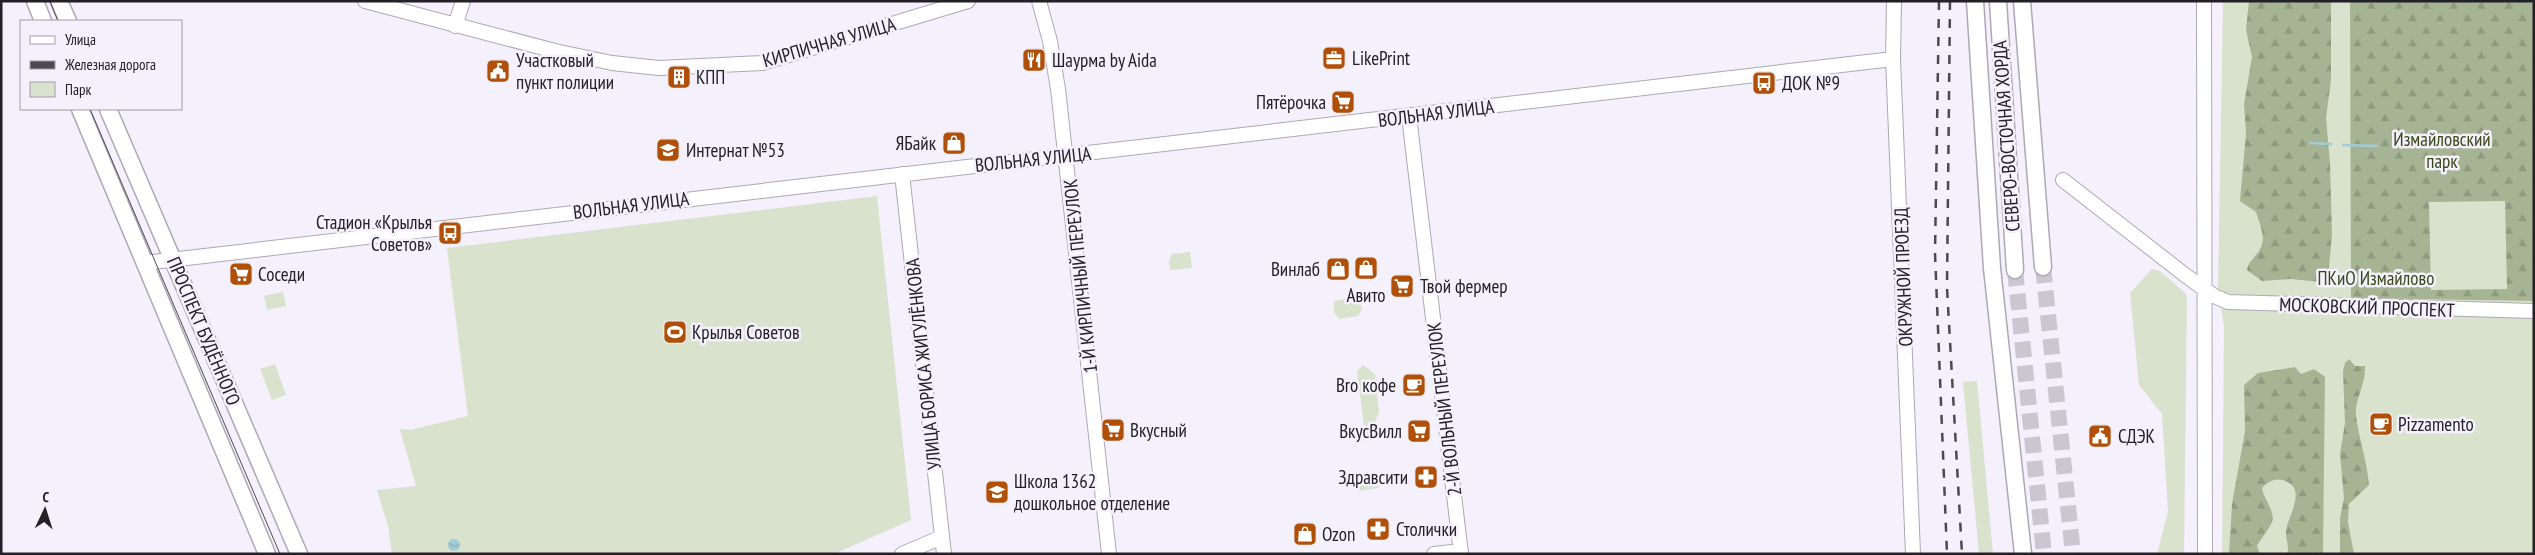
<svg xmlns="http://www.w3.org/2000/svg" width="2535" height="555" font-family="'PT Sans Narrow',sans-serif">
  <defs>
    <pattern id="forest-firs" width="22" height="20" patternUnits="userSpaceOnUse" patternTransform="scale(1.25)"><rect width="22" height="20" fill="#a7b494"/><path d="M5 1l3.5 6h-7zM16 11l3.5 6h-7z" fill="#8f9a7f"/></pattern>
    <pattern id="water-waves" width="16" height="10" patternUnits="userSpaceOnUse" patternTransform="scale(1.25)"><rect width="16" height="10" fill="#a1ccd7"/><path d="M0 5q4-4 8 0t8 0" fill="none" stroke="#8aafb8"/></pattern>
  </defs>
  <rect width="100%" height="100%" fill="#f4f0fc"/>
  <!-- green -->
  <path fill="#d9e2cd" d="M2223,1H2534V554H2222L2224,326L2218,289Z
    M877,196L911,520L834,554H392L388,526L377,490L416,486L400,429L410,430L468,416L447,248Z
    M1190,252L1192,268L1170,270L1169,261L1172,254Z
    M2152,269L2160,271L2185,293L2187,298L2184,554H2157L2168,512L2162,414L2139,385L2130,293Z
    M283,292L286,306L267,310L264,296Z
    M1358,297L1362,309L1358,316L1339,319L1334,312V301Z
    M275,364L286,395L272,400L260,369Z
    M1363,365L1375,374L1379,413L1366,443L1357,371Z
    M1977,381L1993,554H1979L1963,382Z
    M1375,473L1379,479V488L1358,491L1356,481L1358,475Z"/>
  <!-- forest -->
  <path fill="url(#forest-firs)" fill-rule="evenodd" d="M2249,1H2331V80L2326,118L2330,163L2332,234L2328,278L2320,282L2291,279L2262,281L2247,270C2249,259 2257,257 2261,247C2266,237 2259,222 2256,212L2240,201L2246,133L2244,104L2252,57L2246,30Z
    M2350,1H2534V301L2351,298ZM2505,201L2507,289L2431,290L2429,202Z
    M2349,359L2355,366H2365C2366,384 2354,401 2356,416C2359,439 2367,461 2369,485L2349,504L2348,522L2354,554H2340V518L2344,499L2340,454L2345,423L2343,371L2345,363Z
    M2295,367L2301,374L2314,369L2325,377L2323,554H2287C2290,547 2285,538 2286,531C2288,515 2309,487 2282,480C2274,478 2268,482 2262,488C2263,498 2276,512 2272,522C2270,527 2261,539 2257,546L2260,554H2229L2232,504L2245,431L2244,385L2258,373Z"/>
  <!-- water -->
  <path fill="url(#water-waves)" d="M448 545a6 6 0 1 1 12 0a6 6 0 1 1-12 0Z"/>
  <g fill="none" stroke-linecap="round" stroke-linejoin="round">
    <!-- stream -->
    <path stroke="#a1ccd7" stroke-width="2.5" d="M2310,143L2331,144
      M2343,145L2377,146"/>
    <!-- major-tunnel -->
    <path stroke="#cac7d1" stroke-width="16" stroke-dasharray="16 8" stroke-linecap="butt" d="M2043,267L2073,554
      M2015,270L2044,554"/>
    <!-- minor casing -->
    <g stroke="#ada9b4" stroke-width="16">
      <path id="minor" d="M365,1L555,51L612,63L659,68L762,63L968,1
        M1039,1L1050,41L1058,89L1109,554
        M1894,1L1893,59L1913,554
        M2204,1L2205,554
        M455,26L463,1
        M1409,116L1461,554
        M902,174L944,554
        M2063,180L2185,275L2214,296L2228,302L2534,311
        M144,263L1893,59
        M902,554L942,537
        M1434,554L1461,551"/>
    </g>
    <!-- major casing -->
    <g stroke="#ada9b4" stroke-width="19">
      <path id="major" d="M35,1L43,21
        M59,1L68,21
        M1975,1L1992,268L2023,554
        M1998,1L2015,270
        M2022,1L2043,267
        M80,109L267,554
        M108,109L299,554"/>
    </g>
    <!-- minor -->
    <use href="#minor" stroke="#fff" stroke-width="14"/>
    <!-- major -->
    <use href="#major" stroke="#fff" stroke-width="16"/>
    <!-- tram -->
    <path stroke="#4c4a50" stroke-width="1" d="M50,1L58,21
      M90,109L280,554"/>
    <!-- rail -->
    <path stroke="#4c4a50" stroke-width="2.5" stroke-dasharray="9 9" stroke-linecap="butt" d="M1939,1L1935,253L1947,554
      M1950,1L1947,288L1962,554"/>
  </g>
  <!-- icons -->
  <defs>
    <g id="office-square" transform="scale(1.25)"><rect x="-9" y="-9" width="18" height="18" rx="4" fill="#b04f07" stroke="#f4f0fc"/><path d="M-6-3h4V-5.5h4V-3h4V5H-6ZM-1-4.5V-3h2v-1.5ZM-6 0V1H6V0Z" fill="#fff"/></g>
    <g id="restaurant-square" transform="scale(1.25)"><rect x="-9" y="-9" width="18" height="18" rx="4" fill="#b04f07" stroke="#f4f0fc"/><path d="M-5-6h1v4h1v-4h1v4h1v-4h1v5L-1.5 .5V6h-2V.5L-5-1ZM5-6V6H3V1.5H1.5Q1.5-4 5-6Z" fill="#fff"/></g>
    <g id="civic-square" transform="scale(1.25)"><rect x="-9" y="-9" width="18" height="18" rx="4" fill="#b04f07" stroke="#f4f0fc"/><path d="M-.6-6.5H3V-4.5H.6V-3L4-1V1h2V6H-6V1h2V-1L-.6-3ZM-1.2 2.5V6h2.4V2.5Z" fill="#fff"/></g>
    <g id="building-square" transform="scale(1.25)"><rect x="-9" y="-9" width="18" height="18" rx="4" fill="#b04f07" stroke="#f4f0fc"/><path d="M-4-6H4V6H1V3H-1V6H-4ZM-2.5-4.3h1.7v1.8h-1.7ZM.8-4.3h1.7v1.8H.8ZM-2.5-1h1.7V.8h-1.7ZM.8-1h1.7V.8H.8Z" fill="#fff"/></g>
    <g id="bus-square" transform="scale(1.25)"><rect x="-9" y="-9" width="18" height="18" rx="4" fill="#b04f07" stroke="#f4f0fc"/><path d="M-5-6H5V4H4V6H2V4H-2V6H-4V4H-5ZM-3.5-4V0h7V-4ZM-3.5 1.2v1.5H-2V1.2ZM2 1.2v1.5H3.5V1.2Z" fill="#fff"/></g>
    <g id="supermarket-square" transform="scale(1.25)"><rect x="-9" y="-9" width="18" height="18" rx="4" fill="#b04f07" stroke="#f4f0fc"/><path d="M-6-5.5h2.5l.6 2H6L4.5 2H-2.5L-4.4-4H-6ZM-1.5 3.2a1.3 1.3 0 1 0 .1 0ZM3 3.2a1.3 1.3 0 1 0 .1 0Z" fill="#fff"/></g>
    <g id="shop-square" transform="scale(1.25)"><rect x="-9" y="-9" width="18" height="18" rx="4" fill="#b04f07" stroke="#f4f0fc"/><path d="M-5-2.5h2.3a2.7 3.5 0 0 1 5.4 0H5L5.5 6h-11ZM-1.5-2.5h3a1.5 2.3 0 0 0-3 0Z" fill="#fff"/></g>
    <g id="school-square" transform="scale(1.25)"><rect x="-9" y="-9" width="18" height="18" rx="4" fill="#b04f07" stroke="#f4f0fc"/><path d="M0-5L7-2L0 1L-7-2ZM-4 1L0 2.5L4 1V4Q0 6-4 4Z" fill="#fff"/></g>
    <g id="stadium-square" transform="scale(1.25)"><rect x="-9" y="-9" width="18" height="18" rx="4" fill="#b04f07" stroke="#f4f0fc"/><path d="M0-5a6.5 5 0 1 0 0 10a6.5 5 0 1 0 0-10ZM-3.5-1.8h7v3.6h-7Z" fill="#fff"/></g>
    <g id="cafe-square" transform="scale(1.25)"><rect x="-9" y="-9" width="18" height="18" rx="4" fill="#b04f07" stroke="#f4f0fc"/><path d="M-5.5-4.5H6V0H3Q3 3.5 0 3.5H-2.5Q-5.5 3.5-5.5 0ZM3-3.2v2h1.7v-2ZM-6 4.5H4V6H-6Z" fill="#fff"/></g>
    <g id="pharmacy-square" transform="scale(1.25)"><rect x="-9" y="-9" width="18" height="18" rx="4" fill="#b04f07" stroke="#f4f0fc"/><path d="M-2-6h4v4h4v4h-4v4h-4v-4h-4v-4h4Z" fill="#fff"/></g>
  </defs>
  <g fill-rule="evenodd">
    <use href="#office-square" x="1334" y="58"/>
    <use href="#restaurant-square" x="1034" y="60"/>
    <use href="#civic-square" x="498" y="71"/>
    <use href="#building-square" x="679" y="77"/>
    <use href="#bus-square" x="1764" y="83"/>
    <use href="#supermarket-square" x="1343" y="102"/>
    <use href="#shop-square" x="954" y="143"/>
    <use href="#school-square" x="668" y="150"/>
    <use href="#bus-square" x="450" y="233"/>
    <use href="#shop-square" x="1366" y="268"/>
    <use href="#shop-square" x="1338" y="269"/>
    <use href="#supermarket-square" x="241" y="274"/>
    <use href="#supermarket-square" x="1402" y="286"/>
    <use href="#stadium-square" x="675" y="332"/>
    <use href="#cafe-square" x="1414" y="385"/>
    <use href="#cafe-square" x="2381" y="424"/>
    <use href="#supermarket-square" x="1113" y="430"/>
    <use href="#supermarket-square" x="1419" y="431"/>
    <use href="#civic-square" x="2100" y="436"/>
    <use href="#pharmacy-square" x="1426" y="477"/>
    <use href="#school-square" x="997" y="492"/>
    <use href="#pharmacy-square" x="1378" y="529"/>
    <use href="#shop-square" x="1305" y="534"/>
  </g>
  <g text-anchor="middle" stroke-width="5" stroke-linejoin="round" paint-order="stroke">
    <!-- street labels -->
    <g font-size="19" fill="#232126" stroke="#f4f0fc">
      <text transform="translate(829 42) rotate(-16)" y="7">КИРПИЧНАЯ УЛИЦА</text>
      <text transform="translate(1436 113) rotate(-7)" y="7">ВОЛЬНАЯ УЛИЦА</text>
      <text transform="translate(2006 136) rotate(-94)" y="7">СЕВЕРО-ВОСТОЧНАЯ ХОРДА</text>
      <text transform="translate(1033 159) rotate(-6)" y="7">ВОЛЬНАЯ УЛИЦА</text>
      <text transform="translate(631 205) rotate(-7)" y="7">ВОЛЬНАЯ УЛИЦА</text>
      <text transform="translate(1080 276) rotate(-96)" y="7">1-Й КИРПИЧНЫЙ ПЕРЕУЛОК</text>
      <text transform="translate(1903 277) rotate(-92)" y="7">ОКРУЖНОЙ ПРОЕЗД</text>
      <text transform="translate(2367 307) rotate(2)" y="7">МОСКОВСКИЙ ПРОСПЕКТ</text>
      <text transform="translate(204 331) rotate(67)" y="7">ПРОСПЕКТ БУДЁННОГО</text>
      <text transform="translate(923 364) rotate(-96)" y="7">УЛИЦА БОРИСА ЖИГУЛЁНКОВА</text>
      <text transform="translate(1444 409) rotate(-97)" y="7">2-Й ВОЛЬНЫЙ ПЕРЕУЛОК</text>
    </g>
    <!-- poi labels -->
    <g font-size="19" fill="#232126" stroke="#f4f0fc" text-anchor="start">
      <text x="1352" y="65">LikePrint</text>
      <text x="516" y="67">Участковый<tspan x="516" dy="22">пункт полиции</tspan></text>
      <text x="1052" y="67">Шаурма by Aida</text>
      <text x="696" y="84">КПП</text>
      <text x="1782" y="90">ДОК №9</text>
      <text x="1326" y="109" text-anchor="end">Пятёрочка</text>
      <text x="936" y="150" text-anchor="end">ЯБайк</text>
      <text x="686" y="157">Интернат №53</text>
      <text x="432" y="229" text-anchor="end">Стадион «Крылья<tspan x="432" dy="22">Советов»</tspan></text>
      <text x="1320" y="276" text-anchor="end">Винлаб</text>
      <text x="258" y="281">Соседи</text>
      <text x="1420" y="293">Твой фермер</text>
      <text x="1366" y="302" text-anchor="middle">Авито</text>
      <text x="692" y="339">Крылья Советов</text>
      <text x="1396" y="392" text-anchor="end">Bro кофе</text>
      <text x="2398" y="431">Pizzamento</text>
      <text x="1130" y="437">Вкусный</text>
      <text x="1402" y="438" text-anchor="end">ВкусВилл</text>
      <text x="2118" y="443">СДЭК</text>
      <text x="1408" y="484" text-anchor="end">Здравсити</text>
      <text x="1014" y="488">Школа 1362<tspan x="1014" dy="22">дошкольное отделение</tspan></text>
      <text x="1396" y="536">Столички</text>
      <text x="1322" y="541">Ozon</text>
    </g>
    <!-- park labels -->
    <g font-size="19" fill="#384917" stroke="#f4f0fc">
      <text x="2442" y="146">Измайловский<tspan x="2442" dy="22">парк</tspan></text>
      <text x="2376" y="285">ПКиО Измайлово</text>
    </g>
  </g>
  <!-- border -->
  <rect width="2535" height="555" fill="none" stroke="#232126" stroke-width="5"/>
  <!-- legend -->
  <rect x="20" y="20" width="162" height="90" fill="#f4f0fc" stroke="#a09da6"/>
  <rect x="30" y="36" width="25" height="8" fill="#ffffff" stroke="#a09da6"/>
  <text x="65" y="45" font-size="15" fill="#232126">Улица</text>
  <rect x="30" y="61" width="25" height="8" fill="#4c4a50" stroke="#a09da6"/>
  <text x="65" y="70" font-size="15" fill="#232126">Железная дорога</text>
  <rect x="30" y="82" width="25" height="15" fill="#d9e2cd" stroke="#a09da6"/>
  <text x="65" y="95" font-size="15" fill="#232126">Парк</text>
  <!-- north arrow -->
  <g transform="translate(45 510) rotate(4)" stroke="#f4f0fc" stroke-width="4" paint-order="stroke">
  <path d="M0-4L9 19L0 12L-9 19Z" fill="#232126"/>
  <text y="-8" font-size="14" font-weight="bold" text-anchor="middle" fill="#232126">С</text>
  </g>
</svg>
